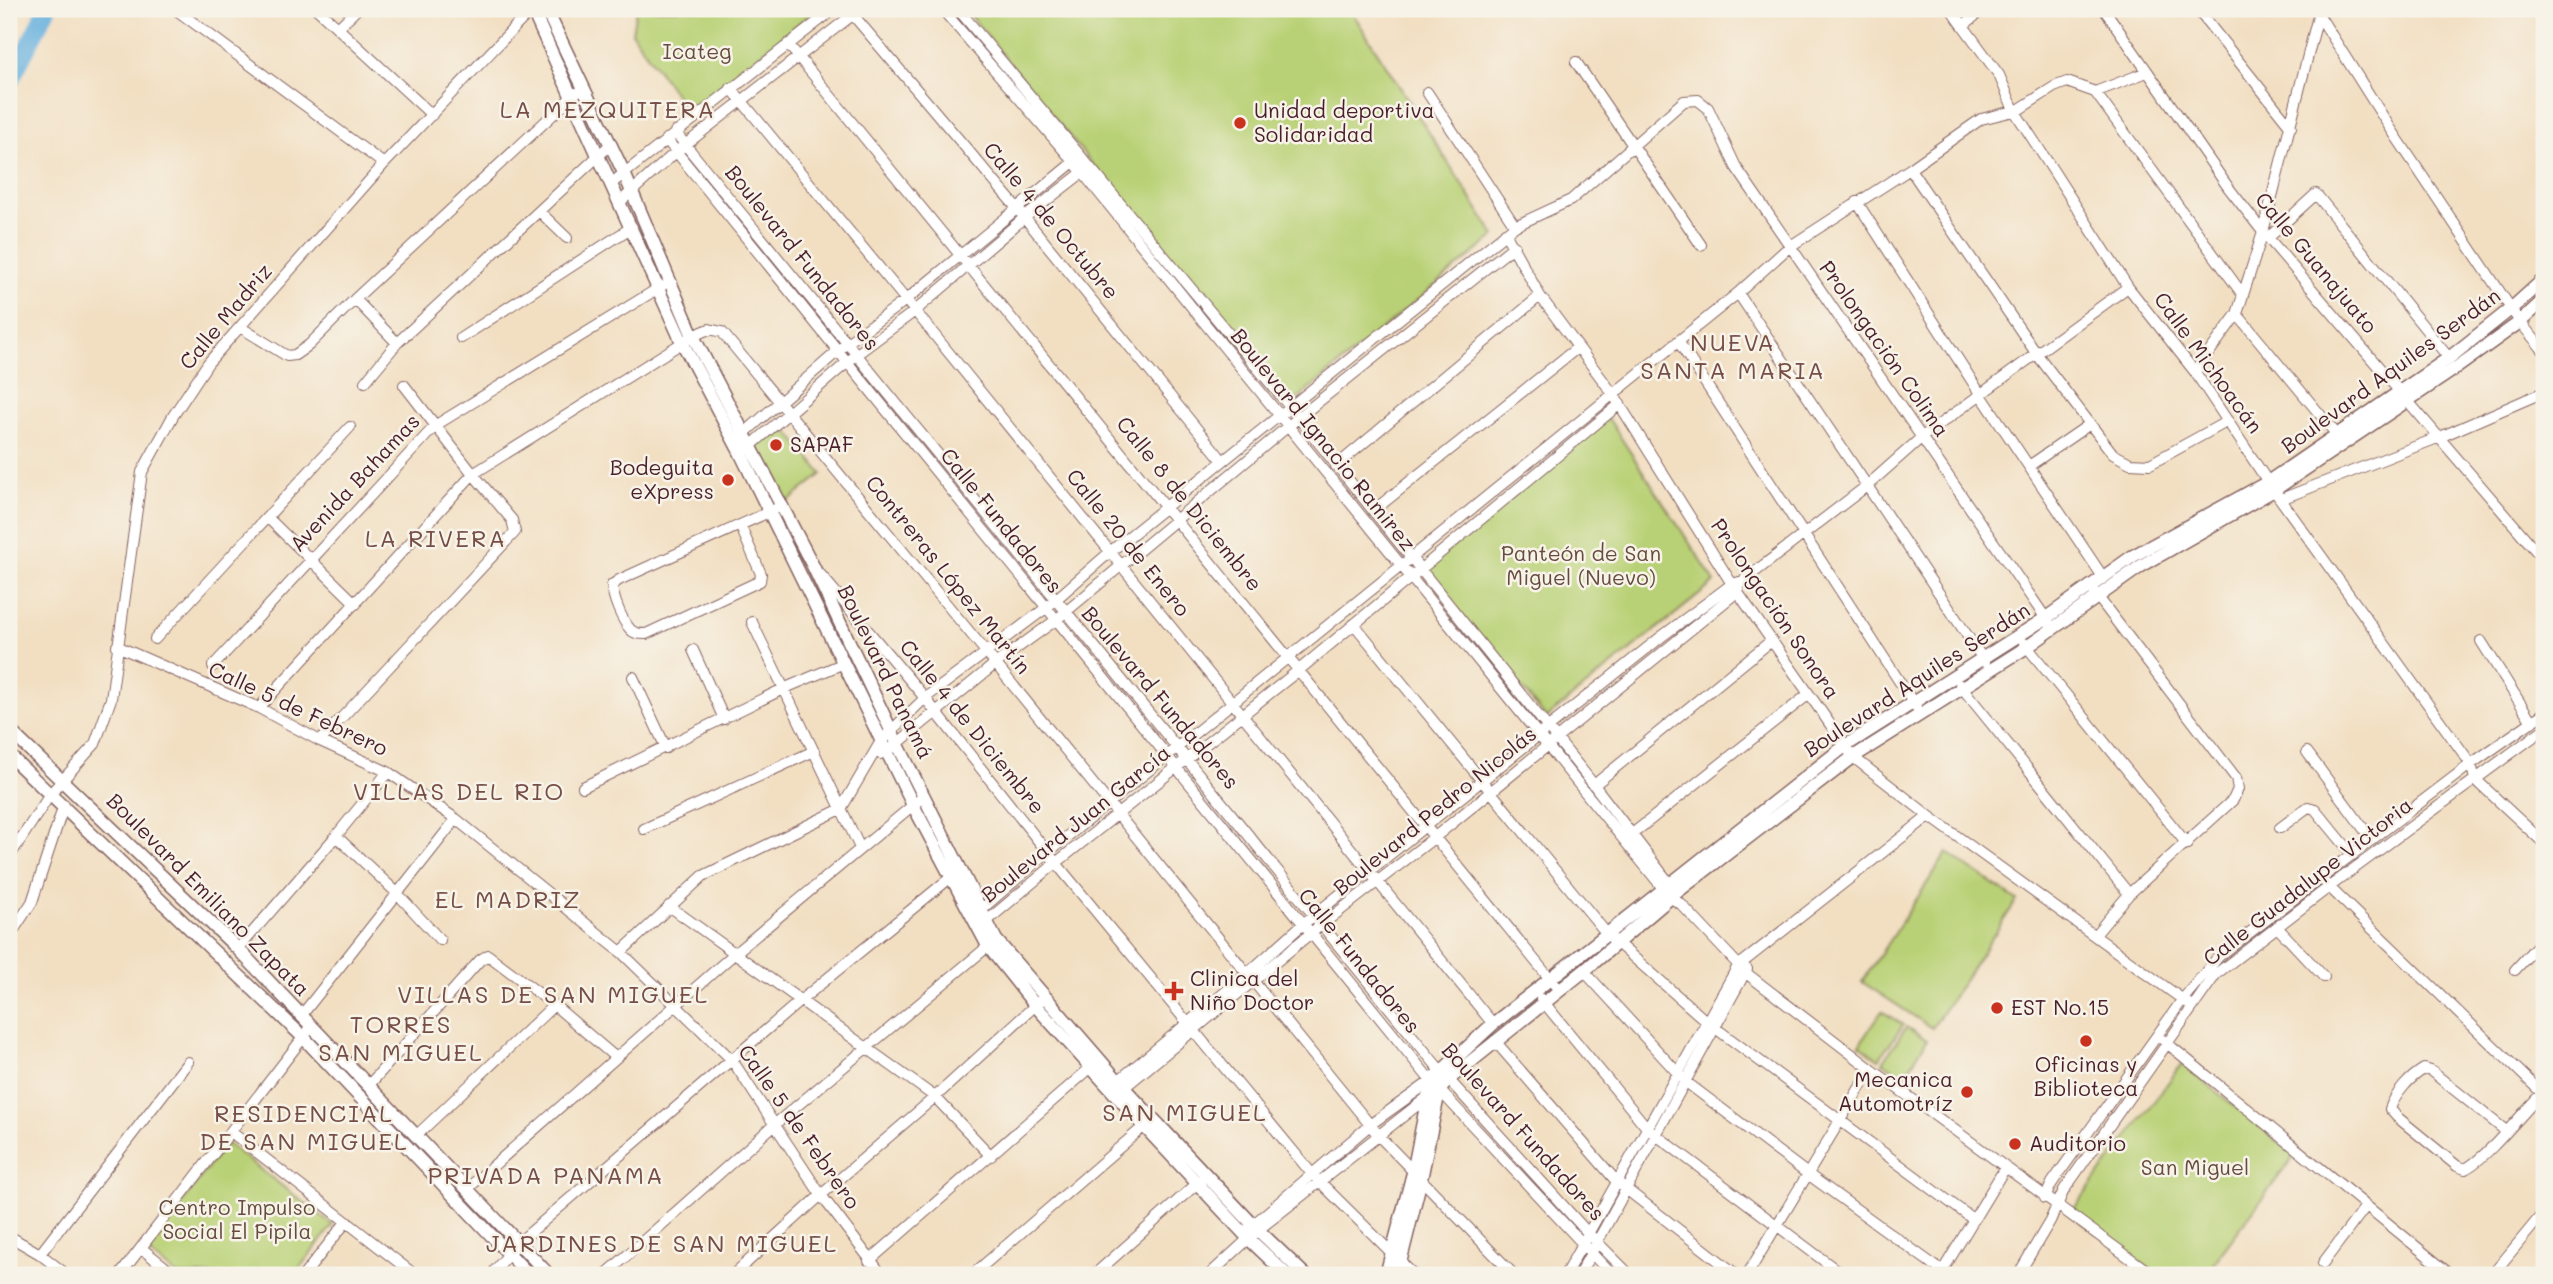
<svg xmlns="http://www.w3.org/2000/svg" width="2553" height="1284" font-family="Mali,sans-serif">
  <rect width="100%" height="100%" fill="#f7f3e8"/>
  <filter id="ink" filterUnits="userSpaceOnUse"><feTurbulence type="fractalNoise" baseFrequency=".0143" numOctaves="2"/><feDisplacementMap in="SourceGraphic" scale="14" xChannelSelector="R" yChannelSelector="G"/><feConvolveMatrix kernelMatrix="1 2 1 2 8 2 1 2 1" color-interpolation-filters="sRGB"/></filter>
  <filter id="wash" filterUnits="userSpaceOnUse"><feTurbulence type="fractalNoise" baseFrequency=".00686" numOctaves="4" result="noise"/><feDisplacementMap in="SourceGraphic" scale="28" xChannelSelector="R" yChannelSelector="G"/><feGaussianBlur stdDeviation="1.57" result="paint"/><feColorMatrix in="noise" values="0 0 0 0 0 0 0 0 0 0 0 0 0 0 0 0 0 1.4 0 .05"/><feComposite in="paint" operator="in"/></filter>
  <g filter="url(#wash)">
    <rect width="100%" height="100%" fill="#f2dfc2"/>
    <!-- green -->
    <path fill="#b9d176" stroke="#827850" stroke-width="2" d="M636,9H816L689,114L632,33Z
      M965,9H1350L1495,236L1290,405Z
      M1608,418L1715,582L1546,718L1424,570Z
      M783,425L822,474L784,505L756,449Z
      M1947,853L2017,900L1932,1028L1862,982Z
      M1882,1011L1903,1025L1879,1059L1859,1045Z
      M1906,1027L1927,1040L1904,1076L1883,1062Z
      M2182,1064L2295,1155L2205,1275H2158L2070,1214Z
      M226,1143L333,1225L294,1275H177L146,1251Z"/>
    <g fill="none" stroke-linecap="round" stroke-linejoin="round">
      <!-- river -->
      <path stroke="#66b0de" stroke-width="18" d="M9,83L47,9"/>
    </g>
  </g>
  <g filter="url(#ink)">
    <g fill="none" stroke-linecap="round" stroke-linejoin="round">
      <!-- minor casing -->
      <g stroke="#856260" stroke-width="12">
        <path id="minor" d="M175,9L384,164
          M317,9L432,115
          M848,9L1016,207L1223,461
          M942,9L1074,162L1671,898L1681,904L1746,973L1871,1069L2153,1275
          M958,9L1290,407L1594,785L1673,888
          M1951,9L1999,75L2014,110L2128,287L2195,372L2268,482L2471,764L2475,779L2544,843
          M2104,9L2228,187L2263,232L2544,560
          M2197,9L2291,127
          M2315,9L2387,123L2520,322L2544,351
          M1963,26L1983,9
          M338,28L357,9
          M788,44L1559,990
          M1576,62L1701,245
          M731,88L915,311L1493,1024
          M1427,92L1515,226
          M2095,92L2147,72
          M675,132L1440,1070L1588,1233L1630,1275
          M666,139L1431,1081L1612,1275
          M1910,169L2036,353L2113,454L2130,463L2150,464L2228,421
          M612,183L834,9
          M620,202L676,152L860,9
          M1857,202L1981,395L2103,577
          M540,212L567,238
          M1505,233L1540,296L1613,394L1732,584L1853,757L1929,816L2193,1007
          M2268,238L2316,194L2449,358
          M1738,293L1985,662
          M355,299L397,343
          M2237,314L2337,435
          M240,327L287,356L295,355L309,345L355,299L576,93
          M461,338L632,227
          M1678,341L1916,707
          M2195,372L2237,314L2263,232L2319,12
          M365,382L397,343L610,145
          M740,437L847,343L906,300L1076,160
          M747,449L857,354L915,311L1024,218L1087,169
          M1336,466L1540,296
          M2029,466L2090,424
          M2281,499L2440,437L2544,392
          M1373,511L1577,348
          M268,518L356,604
          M740,525L761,574L760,581L646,634C640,634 634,634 630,629C621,619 613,598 612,585L619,580L782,506
          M820,574L925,698L1056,863L1312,1174L1414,1275
          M2091,588L2236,778L2238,789L2233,800L2129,894L2095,935
          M752,622L860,848
          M1354,624L1607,934L1706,1021L1974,1220
          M155,639L350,427
          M2481,641L2532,722
          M2024,643L2187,844
          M117,646L259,708L320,741L388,772L456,819L621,952L732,1060L821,1195L882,1275
          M693,650L724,719
          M213,666L436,425L662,286
          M633,677L666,748
          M1960,685L2129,894
          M259,708L473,474L693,336L709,329L722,332L986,652L1379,1136L1514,1275
          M320,741L515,532L512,520L473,474L404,385
          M2307,752L2372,840
          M880,754L887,752L995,664L1056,620L1298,418L1514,246
          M1594,785L1771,641
          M583,787L783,689L844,663
          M2280,828L2308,807L2315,809L2353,855
          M644,829L814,751
          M1631,835L1809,694
          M336,836L396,892L440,940
          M9,857L51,793L95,744L111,699L142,472L173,416L208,363L384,164L532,9
          M2326,884L2544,1095
          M669,906L935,1097L991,1156
          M976,914L1048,852L1738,293L1789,247L1910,169L1981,119L2018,110L2054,87L2067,82L2095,92L2243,295
          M982,925L1056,863L1299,670L1620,404
          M2277,927L2324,977
          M9,937L32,902L64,805
          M238,949L336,836L388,772
          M621,952L703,876L841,809L881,741L892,730L925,698L1046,608L1110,552L1515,226L1571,200L1684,101L1698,100L1708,108L1736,167L2049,623
          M2515,970L2544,938
          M1584,971L1686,1082L1809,1175L1942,1271
          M1541,999L1648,1129L1843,1275
          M301,1016L456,819
          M2163,1040L2451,1275
          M1495,1041L1617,1182L1737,1275
          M1114,1084L1247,974L1303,924L1661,637L1732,584L1743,581L1868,485L1922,437L2128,287
          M369,1085L480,960L488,955L554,1005L615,1057
          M1119,1092L1311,933L1435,837L1737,592L1739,587
          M2506,1131L2431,1071L2424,1069C2410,1077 2395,1094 2390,1109L2397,1117L2457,1166L2465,1169C2486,1159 2524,1111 2542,1093
          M231,1132L415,1275
          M416,1136L554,1005
          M467,1189L734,954L924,796
          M2045,1198L2052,1183L2183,999L2219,956L2471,764L2544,713
          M1249,1228L1371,1124L1431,1081
          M9,1236L40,1254L67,1275
          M141,1248L175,1275
          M40,1254L188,1062
          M869,1261L1096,1063
          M2323,1263L2366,1206
          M120,1275L312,1026
          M304,1275L346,1222
          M491,1275L518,1243L800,1001L956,873
          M605,1275L774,1125L992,943
          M733,1275L821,1195L935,1097L1040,1001
          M972,1275L1149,1122
          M1094,1275L1201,1180
          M1209,1275L1258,1230L1429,1096
          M1565,1275L1738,966L1929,816
          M1579,1275L1747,969
          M1747,1275L1871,1069
          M1940,1275L2005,1168
          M2018,1275L2050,1221L2064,1190L2216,974L2329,887L2544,729
          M2492,1275L2544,1212"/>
      </g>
      <!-- tertiary casing -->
      <g stroke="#856260" stroke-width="15">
        <path id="tertiary" d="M532,9L682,342L740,452L913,805L988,946L1035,1005L1144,1126L1249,1239L1287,1275
          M546,9L624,173L693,336L813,566L897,743L996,940L1124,1088L1258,1230L1305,1275
          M9,730L238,949L549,1275
          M9,755L303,1037L529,1275
          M1386,1275L1413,1173L1431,1081L1493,1024L1845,746L2046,618L2133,556L2268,482L2449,358L2512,308L2544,279
          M1397,1275L1421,1179L1439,1091L1449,1079L1584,971L1677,892L1853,757L2027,647L2141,566L2274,490L2456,368L2520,322L2544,300"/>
      </g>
      <!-- minor -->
      <use href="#minor" stroke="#fff" stroke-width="10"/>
      <!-- tertiary -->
      <use href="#tertiary" stroke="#fff" stroke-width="12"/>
    </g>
  </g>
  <!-- markers -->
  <g fill="#c8321e" stroke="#f7f3e8" stroke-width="2.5">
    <circle cx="1240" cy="123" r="7"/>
    <circle cx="776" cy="445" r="7"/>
    <circle cx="728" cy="480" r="7"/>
    <path d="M1170.5 980.5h7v7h7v7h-7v7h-7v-7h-7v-7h7z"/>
    <circle cx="1997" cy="1008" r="7"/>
    <circle cx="2086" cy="1041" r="7"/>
    <circle cx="1967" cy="1092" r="7"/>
    <circle cx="2015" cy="1144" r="7"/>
  </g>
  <g text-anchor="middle" stroke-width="5" stroke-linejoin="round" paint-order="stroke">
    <!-- park labels -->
    <g font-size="21" fill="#664c3e" stroke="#f7f3e8">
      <text x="697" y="59">Icateg</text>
      <text x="1581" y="561">Panteón de San<tspan x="1581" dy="24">Miguel (Nuevo)</tspan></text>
      <text x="2195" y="1175">San Miguel</text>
      <text x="237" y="1215">Centro Impulso<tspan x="237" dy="24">Social El Pipila</tspan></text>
    </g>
    <!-- poi labels -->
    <g font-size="21" fill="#4a1f2b" stroke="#f7f3e8" text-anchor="start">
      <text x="1254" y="118">Unidad deportiva<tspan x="1254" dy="24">Solidaridad</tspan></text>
      <text x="790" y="452">SAPAF</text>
      <text x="714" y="475" text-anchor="end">Bodeguita<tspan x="714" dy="24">eXpress</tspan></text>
      <text x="1190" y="986">Clinica del<tspan x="1190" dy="24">Niño Doctor</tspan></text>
      <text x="2011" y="1015">EST No.15</text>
      <text x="2086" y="1072" text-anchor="middle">Oficinas y<tspan x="2086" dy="24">Biblioteca</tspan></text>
      <text x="1953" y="1087" text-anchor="end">Mecanica<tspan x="1953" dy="24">Automotríz</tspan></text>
      <text x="2029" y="1151">Auditorio</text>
    </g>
    <!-- street labels -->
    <g font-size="21" fill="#4a1f2b" stroke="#f7f3e8">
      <text transform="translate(1051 221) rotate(50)" y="7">Calle 4 de Octubre</text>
      <text transform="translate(802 258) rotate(51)" y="7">Boulevard Fundadores</text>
      <text transform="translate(2316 263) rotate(50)" y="7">Calle Guanajuato</text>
      <text transform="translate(226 317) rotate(-50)" y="7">Calle Madriz</text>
      <text transform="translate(1884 349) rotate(55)" y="7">Prolongación Colima</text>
      <text transform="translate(2208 363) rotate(54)" y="7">Calle Michoacán</text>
      <text transform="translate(2391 371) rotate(-36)" y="7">Boulevard Aquiles Serdán</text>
      <text transform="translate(1323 440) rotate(51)" y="7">Boulevard Ignacio Ramirez</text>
      <text transform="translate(355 483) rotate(-47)" y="7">Avenida Bahamas</text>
      <text transform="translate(1189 504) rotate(51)" y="7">Calle 8 de Diciembre</text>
      <text transform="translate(1001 521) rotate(51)" y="7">Calle Fundadores</text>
      <text transform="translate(1128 543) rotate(51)" y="7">Calle 20 de Enero</text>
      <text transform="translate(948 575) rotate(51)" y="7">Contreras López Martín</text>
      <text transform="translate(1775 609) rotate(56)" y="7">Prolongación Sonora</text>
      <text transform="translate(885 672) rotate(64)" y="7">Boulevard Panamá</text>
      <text transform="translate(1917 680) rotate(-33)" y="7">Boulevard Aquiles Serdán</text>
      <text transform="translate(1160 698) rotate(50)" y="7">Boulevard Fundadores</text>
      <text transform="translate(298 709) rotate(25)" y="7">Calle 5 de Febrero</text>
      <text transform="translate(972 727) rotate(51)" y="7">Calle 4 de Diciembre</text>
      <text transform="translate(1435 811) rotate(-39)" y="7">Boulevard Pedro Nicolás</text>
      <text transform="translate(1076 824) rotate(-39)" y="7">Boulevard Juan García</text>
      <text transform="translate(2308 882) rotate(-38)" y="7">Calle Guadalupe Victoria</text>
      <text transform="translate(208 895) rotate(45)" y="7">Boulevard Emiliano Zapata</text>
      <text transform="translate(1359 961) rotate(51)" y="7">Calle Fundadores</text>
      <text transform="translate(799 1127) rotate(55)" y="7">Calle 5 de Febrero</text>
      <text transform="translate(1523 1132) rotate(48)" y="7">Boulevard Fundadores</text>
    </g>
    <!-- quarter labels -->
    <g font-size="24" letter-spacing="2" fill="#764e46" stroke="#f7f3e8">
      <text x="608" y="118">LA MEZQUITERA</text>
      <text x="1733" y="351">NUEVA<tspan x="1733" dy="28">SANTA MARIA</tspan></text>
      <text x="436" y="547">LA RIVERA</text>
      <text x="459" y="800">VILLAS DEL RIO</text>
      <text x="508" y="908">EL MADRIZ</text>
      <text x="553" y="1003">VILLAS DE SAN MIGUEL</text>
      <text x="401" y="1033">TORRES<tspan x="401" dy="28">SAN MIGUEL</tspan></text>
      <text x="1185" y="1121">SAN MIGUEL</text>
      <text x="304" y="1122">RESIDENCIAL<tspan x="304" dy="28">DE SAN MIGUEL</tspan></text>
      <text x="546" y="1184">PRIVADA PANAMA</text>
      <text x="662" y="1252">JARDINES DE SAN MIGUEL</text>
    </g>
  </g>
  <!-- margin -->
  <rect width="2553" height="1284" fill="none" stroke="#f7f3e8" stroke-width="35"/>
</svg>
